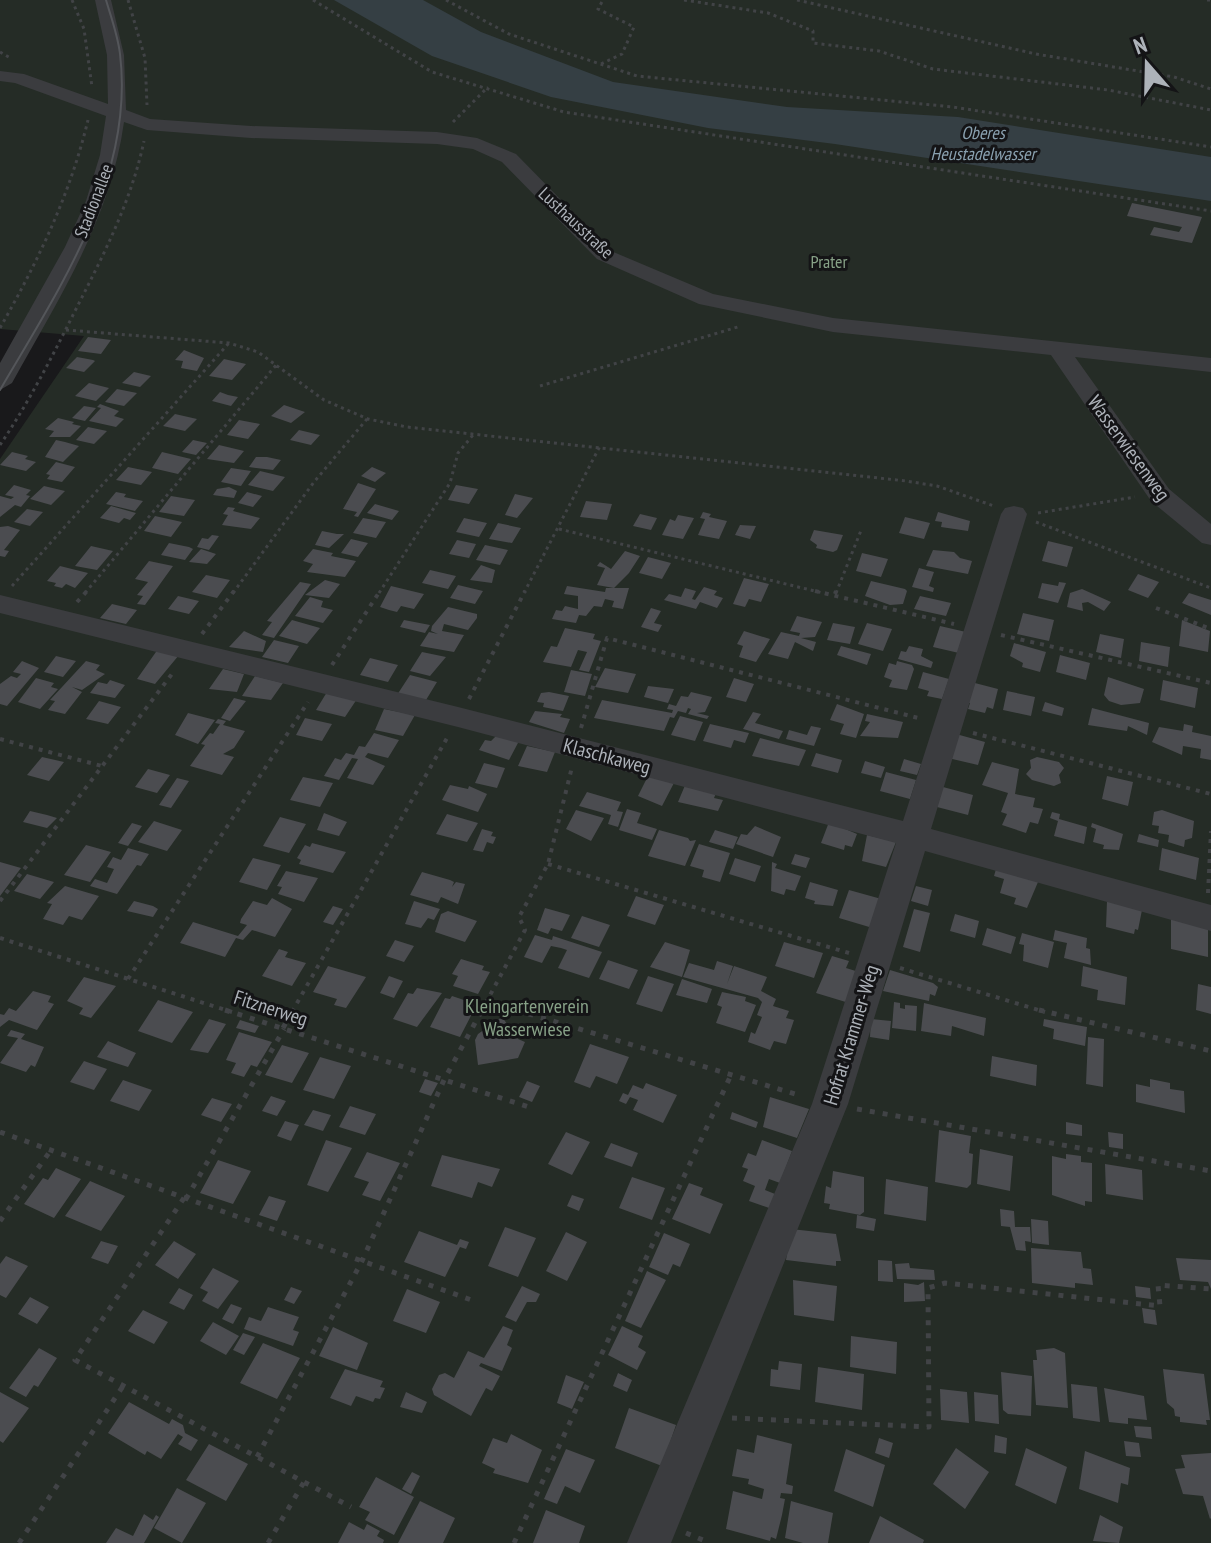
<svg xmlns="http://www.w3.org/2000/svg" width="1211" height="1543" font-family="'PT Sans Narrow',sans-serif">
  <rect width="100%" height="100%" fill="#19191b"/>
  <!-- green -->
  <path fill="#252c26" d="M0,0H1211V1543H0V459L84,336L0,329Z"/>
  <!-- water -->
  <path fill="#353f44" d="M334,0H423L481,32L613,82L787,107L958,117L1211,157V201L835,144L708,128L551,97L432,56Z"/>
  <!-- building -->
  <path fill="#4b4c50" d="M1132,203L1202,217L1192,243L1150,235L1154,227L1179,232L1182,227L1127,216Z
    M88,337L111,340L101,354L78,351Z
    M184,350L204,358L197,371L181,368L183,361L175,360Z
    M77,357L93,360L95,361L84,372L66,368Z
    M224,359L246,364L232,380L209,376Z
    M134,372L151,376L140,387L122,383Z
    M89,383L109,388L96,401L75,396Z
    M117,389L137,393L124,406L105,402Z
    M220,392L228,395L238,397L231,406L212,401Z
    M100,404L119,411L114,416L124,419L116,427L89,421L101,408L97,407Z
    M284,405L305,412L291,423L271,416Z
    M84,406L96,408L85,421L72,418Z
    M175,414L197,419L185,431L163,426Z
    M58,418L74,422L72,424L81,426L70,437H49L54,431L45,429Z
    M239,420L260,424L248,439L227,435Z
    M88,427L107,431L94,444L76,440Z
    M299,430L320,435L311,445L290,440Z
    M56,440L65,442L79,446L63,462L45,457Z
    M193,440L207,443L196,455L182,452Z
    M219,445L240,450L244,451L234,463L207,459Z
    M12,452L28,456L25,459L36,462L26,471L0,465Z
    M162,452L191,459L178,474L152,468Z
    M256,457H267L281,460L273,470L249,467Z
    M56,462L75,467L62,482L47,479L50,475L46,474Z
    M128,467L152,472L141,485L116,480Z
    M372,467L386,473L375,482L361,476Z
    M231,468L251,471L241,486L221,482Z
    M260,471L285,477L273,491L248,485Z
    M358,483L376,489L358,517L354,516L357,512L343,509Z
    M14,485L31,490L26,495L30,496L21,507L15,505L0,517V496L11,499L14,497L5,495Z
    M456,485L478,489L469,504L448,500Z
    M44,486L65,491L51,505L30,499Z
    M229,487L237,491L234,498L213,495L217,489Z
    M116,492L126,494L124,497L143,501L135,511L106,504Z
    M247,492L262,496L253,507L238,503Z
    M515,494L533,498L517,518L505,515Z
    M171,496L195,500L184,516L159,512Z
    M586,501L612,504L607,520L580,517Z
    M375,504L399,511L392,520L367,513Z
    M111,506L136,513L130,520L124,518L119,523L100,518Z
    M228,507L235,508L233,511L260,518L251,529L222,525L228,515L223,514Z
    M27,509L43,512L30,526L14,522Z
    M703,512L711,514L709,517L727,521L719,539L698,535L705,519L700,518Z
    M938,512L970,521L968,531L941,527L942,522L935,521Z
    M640,514L657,518L651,530L633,526Z
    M678,515L694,518L683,539L662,535L670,519L675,521Z
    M155,516L182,522L171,537L144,531Z
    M905,517L930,523L924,539L899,533Z
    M363,518L386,522L376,538L353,533Z
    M464,518L487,523L479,537L456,532Z
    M498,523L521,528L512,543L489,539Z
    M740,525L756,526L750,539L735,535Z
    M8,526L20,530L4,550L9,551L5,557L0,556V527Z
    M814,530L843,535L837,550L833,552L816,548L817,545L810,540Z
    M322,531L337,534H344L329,548L315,545Z
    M212,535L219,536L209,550L197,547L202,538L208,539Z
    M351,539L368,543L358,557L341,553Z
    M457,540L476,544L469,558L449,554Z
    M1048,541L1073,547L1067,567L1042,561Z
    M169,543L189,547L193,549L185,560L161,555Z
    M485,545L508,550L500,565L476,560Z
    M91,546L113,551L97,570L75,566Z
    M201,549L216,554L207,564L189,562Z
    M313,549L333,553L331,556L356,561L345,577L307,572L313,564L303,561Z
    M933,550L954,552L960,558L972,561L968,574L926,566Z
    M625,551L640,556L629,573L614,588L597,585L605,568L597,566L600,562L611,569Z
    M862,553L888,559L881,577L856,571Z
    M648,557L671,563L662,579L639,573Z
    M149,561L173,566L145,605L137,604L143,596L137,595L148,582L135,579Z
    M481,565L495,570L492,583L470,580Z
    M60,566L88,573L75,588L66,584L62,588L54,586L56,583L47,581Z
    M919,568L934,572L929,586L934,588L933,592L912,587Z
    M430,570L456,576L448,589L422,583Z
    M1138,574L1159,582L1148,598L1128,590Z
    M206,575L230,580L217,598L192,592Z
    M744,578L769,584L761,602L749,599L745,607L733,604Z
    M325,580L340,584L329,598L305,595Z
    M871,581L905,589L907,591L903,604L890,605L865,596Z
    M300,582L311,584L274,638L262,635L272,622L267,621Z
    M1059,582L1066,583L1058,603L1038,598L1042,583L1058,586Z
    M458,585L483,591L475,604L450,598Z
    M391,586L424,594L414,609L401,606L397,612L389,610L380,607Z
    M567,586L605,592L606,588H629L623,609L612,607L614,601L605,599L602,607L594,606L586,616L579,615L576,623L552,619L556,610L562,611L565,606L578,609V596L564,594Z
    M704,587L717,591L714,595L723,598L717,608L700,602L696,609L664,600L669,594L681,597L685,588L696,591L692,599L695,600Z
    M1082,589L1111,602L1104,611L1088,602L1082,603L1083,611L1067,607L1070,593Z
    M1189,593L1211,600V615L1182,603Z
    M178,596L199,601L189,614L168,609Z
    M920,596L951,603L946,616L914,609Z
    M310,597L323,601L321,607L333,610L323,623L295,616Z
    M112,604L137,610L126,624L100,618Z
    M448,607L477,614V618L468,630L444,624L442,631L464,635L454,652L420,646L429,632L438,634L431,631L432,626Z
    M651,608L661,611L654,623L662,625L658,632L641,627Z
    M1023,613L1054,620L1049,641L1017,634Z
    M797,616L822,622L815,637L801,638L816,642L813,651L795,642L788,659L768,654L781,632L799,636L800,633L790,631Z
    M292,620L320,628L307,644L279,636Z
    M404,620L430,625L425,633L400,627Z
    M1182,620L1210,631L1208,652L1179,646Z
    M833,623L855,627L850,644L827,640Z
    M867,623L892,629L883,651L858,644Z
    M940,626L966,632L959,653L933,647Z
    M565,628L595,634L593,639L601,641L589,672L579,670L587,652L578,650L571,667L543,662L551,646L557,647Z
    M244,631L266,641L263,652L229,647Z
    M744,631L770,639L756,662L739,657L743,646L737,644Z
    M1100,634L1124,639L1121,658L1096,652Z
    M274,640L299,646L288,663L262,657Z
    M1141,642L1170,647L1168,667L1139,661Z
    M1014,643L1046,652L1040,672L1022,667L1023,663L1010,656Z
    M841,646L871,654L867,665L837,655Z
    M909,646L923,649L921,656L933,662L931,668L898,659L901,651L906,652Z
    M158,649L179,655L155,684L137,679Z
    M422,652L446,657L430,676L410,671Z
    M1060,655L1090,663L1086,680L1056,672Z
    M56,656L76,661L63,677L44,672Z
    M370,658L398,665L388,682L360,675Z
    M22,661L39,668L7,706L0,704V684L11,676L17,678L21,674L13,672Z
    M86,661L100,665L96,670L105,674L82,690L72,687L82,692L65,714L48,710L55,701L50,700Z
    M897,661L912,665L914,669L907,690L889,687L892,680L884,677L889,663L896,665Z
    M605,668L636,674L628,693L595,687Z
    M223,669L244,674L237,692L209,689Z
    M571,670L592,674L585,696L564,692Z
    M923,672L949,679L942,699L927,696L929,691L918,688Z
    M410,675L437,682L426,700L397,695Z
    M255,676L283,683L271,700L242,696Z
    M1108,677L1144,689L1140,703L1121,705L1109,701L1104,695Z
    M36,678L54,683L51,687L58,689L40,709L18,702Z
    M734,678L754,684L746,702L726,697Z
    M110,680L125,685L115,698L90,693L98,682L107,684Z
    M1163,680L1198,688L1195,708L1160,700Z
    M971,682L998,689L993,709L987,707L985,713L968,709L970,703L964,702Z
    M648,686L674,689L668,703L644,697Z
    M1007,691L1035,697L1031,716L1003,710Z
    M327,692L357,699L345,717L316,710Z
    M549,692L569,696L563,711L543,707L544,703L537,702L541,693Z
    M691,692L712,697L705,712L697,713L709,716L707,719L688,714L691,709L688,708L686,713L678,711L674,718L670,717L664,731L594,718L602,700L672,713L673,710L667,709L669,704L676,706L681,696L688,697Z
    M234,698L246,701L230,721L221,718Z
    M99,701L121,707L108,724L86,719Z
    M1045,702L1064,708L1062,716L1042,711Z
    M837,704L864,714L856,738L840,734L844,724L830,720Z
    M1092,708L1149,723L1147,735L1128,726L1127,731L1088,725Z
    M384,709L415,715L403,736L375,730Z
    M535,711L562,714L560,717L570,719L564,733L529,722Z
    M753,712L761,714L755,723L783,731L779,739L743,729Z
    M188,713L215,720L198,744L175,735Z
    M867,714L903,722L898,738L860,736L870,722L865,721Z
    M680,716L703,722L695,741L671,735Z
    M305,718L332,724L322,741L296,735Z
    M218,719L226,721L223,725L245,731L234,748L223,754L234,757L222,775L190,766L205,745L201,744L210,733L213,734L220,724L215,723Z
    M710,724L749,733L745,743L734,740L731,748L703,741Z
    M1184,724L1193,726L1192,732L1211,736V760L1200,758L1201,749L1183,746L1182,755L1152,742L1159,727L1183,731Z
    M811,726L821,728L814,746L786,739L789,730L807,735Z
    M374,733L399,740L388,758L368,753L365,757L385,766L373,785L347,778L358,759L352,758L339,780L324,776L335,758L341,760L346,753L354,755L359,746L365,747Z
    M956,734L985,742L978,765L948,758Z
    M497,735L519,741L509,760L479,750L485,740L491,741Z
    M760,738L806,750L799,766L752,756Z
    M527,746L555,752L547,772L518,766Z
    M816,753L842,760L838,773L811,766Z
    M42,757L64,762L49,781L27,775Z
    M1037,757L1059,762L1064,768L1059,775L1061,783L1054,786L1032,780L1026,774L1031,768L1030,760Z
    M904,759L921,764L917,775L900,771Z
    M865,761L885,767L881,778L861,773Z
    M992,762L1019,769L1015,794L1035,798L1033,807L1043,809L1038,824L1030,822L1026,833L1002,825L1007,814L1001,812L1008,793L982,785Z
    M484,763L505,768L497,788L475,783Z
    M148,769L170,775L157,793L135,787Z
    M886,772L916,780L910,799L880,791Z
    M649,774L675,781L662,806L638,796Z
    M1107,776L1133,782L1128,806L1102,799Z
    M303,777L333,783L320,807L290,800Z
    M177,778L189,781L171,808L159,805Z
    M686,783L717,791L714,798L723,800L718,811L678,802Z
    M450,785L468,789L469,786L487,794L478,812L442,800Z
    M943,787L973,795L968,815L937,807Z
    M587,792L621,802L617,811L623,812L618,827L608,824L611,815L579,806Z
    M627,809L641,813L637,823L657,829L652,840L619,830Z
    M576,810L604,818L591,841L566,829Z
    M1162,810L1194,821L1192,838L1185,840L1184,847L1168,842L1169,835L1158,833L1159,826L1152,825L1154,812Z
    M30,811L47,815L57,818L47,828L23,822Z
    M1052,812L1060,814L1059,819L1087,827L1084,844L1054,836L1058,821L1050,818Z
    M324,813L347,822L339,836L317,830Z
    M447,814L478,823L467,842L436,834Z
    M280,817L306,824L289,853L263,846Z
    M154,821L182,830L167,851L138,842Z
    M829,822L857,834L852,847L845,845L844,850L821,843Z
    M132,823L142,826L128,846L118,843Z
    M1092,823L1123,834L1119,850L1103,849L1104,845L1093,842L1096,829L1091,827Z
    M755,826L781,837L773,857L736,844L741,834L747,835Z
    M482,829L493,832L491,836L496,837L493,844L487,842L483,852L473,850Z
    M659,830L688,838L690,841L696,840L685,866L648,856Z
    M715,830L738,837L733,849L709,842Z
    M1139,834L1159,840L1158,847L1137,842Z
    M867,835L896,842L886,867L862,861Z
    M312,843L346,852L333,873L299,864L301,860L297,858L305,845L310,847Z
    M699,844L730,853L720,882L702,877L704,870L690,866Z
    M86,845L111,852L90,882L64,875Z
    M128,848L149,854L141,866L137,865L117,894L90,886L95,879L107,883L114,869L107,867L113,857L121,860Z
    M1162,848L1199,858L1196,880L1159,870Z
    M795,854L810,858L806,868L791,864Z
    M253,858L281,865L267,890L239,882Z
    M735,858L761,866L755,882L729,874Z
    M0,862L21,868L0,896Z
    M772,862L777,864L775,868L801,876L795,891L786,889L784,895L771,891Z
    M996,869L1038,882L1027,908L1014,904L1016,898L1000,893L1004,879L994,876Z
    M286,871L318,878L304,902L278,894L282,887L277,886Z
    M422,872L450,880L454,882L452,887L456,882L465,884L458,904L441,897L438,903L410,895Z
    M27,874L54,882L40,899L14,891Z
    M810,882L838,890L833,906L814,904L815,901L805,898Z
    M65,886L99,896L82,920L69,916L63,925L43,919L52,904L47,903Z
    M916,886L932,890L928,906L911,901Z
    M849,890L885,900L876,929L839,918Z
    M636,896L664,905L655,925L627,916Z
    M272,898L292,909L275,937L252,930L243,940L236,938L225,957L180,943L193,922L238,936L247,925L240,923L241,919L253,901L267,905Z
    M134,901L153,906L158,909L153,917L127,911Z
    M414,901L440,909L434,920L428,918L421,928L405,924Z
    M1107,901L1142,910L1138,930L1135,929L1134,934L1106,927Z
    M333,906L343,909L333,925L323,922Z
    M545,908L570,915L562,931L551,928L548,934L537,930Z
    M914,909L930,913L920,952L903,947Z
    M448,911L477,921L465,942L435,932L441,914Z
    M955,914L979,921L975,938L950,931Z
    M582,916L610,925L599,947L571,938Z
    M1171,918L1208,926V957L1171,949Z
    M987,928L1016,937L1011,954L982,945Z
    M1055,930L1087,938L1086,948L1090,949L1091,965L1064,958L1067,943L1053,940Z
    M1022,933L1054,942L1048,968L1023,961L1024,945L1019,944Z
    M535,935L552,940L553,936L602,952L589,978L558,968L567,950L561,948L551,946L542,963L524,957Z
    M395,940L414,946L404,962L386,956Z
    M665,942L690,950L682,977L650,967Z
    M784,942L823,953L814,978L775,966Z
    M279,949L288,952L285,957L306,963L292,986L262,976Z
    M832,956L849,961L846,968L859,972L849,1003L816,993Z
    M461,959L484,966L482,970L490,972L478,994L453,986L458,976L452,974Z
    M608,960L638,970L629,989L599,979Z
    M717,961L733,966L727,984L734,966L767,977L761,991L776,999L773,1006L789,1011L786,1018L794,1020L786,1044L774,1041L770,1050L748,1042L751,1032L755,1034L762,1017L757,1015L762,1002L758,998L683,977L689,963L714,970Z
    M328,966L366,977L346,1008L334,1005L337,999L313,992Z
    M1083,966L1127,977L1125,1005L1097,1000L1098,990L1081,986Z
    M890,970L933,983L938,987L935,996L930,994L929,1001L883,991Z
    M389,976L403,981L394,998L380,993Z
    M648,976L674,984L662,1012L636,1004Z
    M84,977L116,986L91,1018L79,1014L83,1008L67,1001Z
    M682,979L712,989L707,1003L676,995Z
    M1198,984L1211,987V1014L1196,1010Z
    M417,988L442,993L417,1027L393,1019L408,993L413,994Z
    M33,991L51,996L48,1002L54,1004L37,1030L9,1020L0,1027V1014L4,1015L9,1008L16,1011Z
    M722,992L746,997L745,1001L756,1005L745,1032L716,1023L722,1007L717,1005Z
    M452,996L473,1003L475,1008L460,1037L430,1027L445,998L450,999Z
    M158,1000L193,1012L172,1043L138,1031Z
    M894,1002L900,1003V1008L905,1009V1005L917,1006L916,1031L892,1028Z
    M924,1003L986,1018L984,1036L952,1026L951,1036L921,1031Z
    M502,1017L518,1039L525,1042L518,1058L478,1065L475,1040L478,1034Z
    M209,1019L226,1024L208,1053L190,1050Z
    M871,1019L891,1021L889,1040L870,1037Z
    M1044,1019L1087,1027L1085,1046L1053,1039L1054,1029L1043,1026Z
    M240,1020L259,1026L255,1033L236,1028Z
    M11,1030L25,1034L21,1039L44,1047L35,1067L31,1065L26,1072L0,1063L18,1038L7,1036Z
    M239,1032L272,1042L257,1067L251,1065L244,1077L231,1073L236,1063L226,1060Z
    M1088,1037L1104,1039L1103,1087L1086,1084Z
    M108,1041L136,1053L128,1067L97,1057Z
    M590,1044L629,1057L617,1084L596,1076L590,1088L574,1082Z
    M282,1045L309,1053L292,1083L265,1075Z
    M992,1056L1037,1065L1036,1086L990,1076Z
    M320,1057L351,1066L334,1099L303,1090Z
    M84,1061L107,1069L94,1090L70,1082Z
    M425,1079L438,1083L431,1096L419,1092Z
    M1150,1079L1170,1083V1089L1184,1091L1185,1113L1136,1102V1084L1150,1087Z
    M123,1080L152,1090L139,1111L110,1101Z
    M527,1081L540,1086L532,1102L519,1097Z
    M646,1083L677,1095L663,1123L633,1110L638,1100L630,1097L626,1104L619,1101L623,1093L628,1095L633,1085L643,1089Z
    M271,1096L286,1101L277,1116L262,1111Z
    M770,1097L809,1109L797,1138L763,1127Z
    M212,1098L232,1104L221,1122L201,1115Z
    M350,1106L376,1114L365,1135L339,1127Z
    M313,1110L331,1115L323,1131L304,1125Z
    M732,1112L758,1122L756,1128L730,1119Z
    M285,1121L299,1125L291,1141L277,1136Z
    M1066,1122L1082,1125V1136L1066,1134Z
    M939,1130L971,1136L969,1153L973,1154L971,1184L967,1188L935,1182Z
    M566,1132L590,1142L572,1175L548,1164Z
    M1108,1132L1123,1134V1149L1109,1147Z
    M326,1140L352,1148L328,1192L307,1185Z
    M762,1140L792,1151L780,1183L769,1179L765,1190L780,1196L775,1210L749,1201L755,1186L743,1181L748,1169L742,1167L748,1153L756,1156Z
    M611,1143L638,1153L632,1167L604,1157Z
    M980,1149L1013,1156L1010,1191L977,1184Z
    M367,1152L400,1163L380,1201L362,1195L369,1182L354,1177Z
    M1066,1154L1081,1156V1162L1092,1163V1202L1085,1201V1206L1052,1195V1156L1066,1159Z
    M442,1155L500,1169L492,1187L478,1182L472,1198L431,1186Z
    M218,1160L251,1171L233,1204L200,1193Z
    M1105,1164L1142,1170L1143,1200L1106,1194Z
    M56,1168L81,1179L54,1218L24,1204L43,1178L48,1180Z
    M833,1171L864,1177V1212L860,1215L829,1209L830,1204L824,1203L826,1186L831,1188Z
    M632,1177L665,1188L652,1220L619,1208Z
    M886,1179L928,1187L926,1221L884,1214Z
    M90,1181L125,1196L101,1231L65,1216Z
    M689,1183L703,1188L700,1195L723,1204L710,1234L672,1219Z
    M572,1195L584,1199L579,1211L567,1206Z
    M269,1196L286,1201L277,1221L259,1215Z
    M1000,1209L1014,1211L1015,1227H1030L1031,1242L1025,1241L1026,1251L1016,1250L1010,1227L1001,1226Z
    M857,1215L876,1219L874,1231L856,1228Z
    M1031,1219L1048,1221L1049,1245L1032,1243Z
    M505,1227L536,1238L518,1277L488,1266Z
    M791,1229L836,1234L841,1261H836V1266L786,1260Z
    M419,1231L457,1245L460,1239L469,1242L466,1249L460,1247L445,1277L404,1262Z
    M566,1232L587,1242L567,1281L546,1271Z
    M664,1233L690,1244L680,1267L673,1264L668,1275L649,1267Z
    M101,1241L118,1246L108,1264L91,1258Z
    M174,1241L196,1254L178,1279L155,1265Z
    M1031,1248L1081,1252L1083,1268L1091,1269L1093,1285L1075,1283V1288L1032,1283Z
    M6,1256L28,1266L6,1298L0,1295V1264Z
    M1176,1258L1211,1260V1289L1208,1282L1180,1280Z
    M878,1260L892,1261L893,1282L878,1281Z
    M909,1263L910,1268L934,1270L935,1280L897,1279L895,1264Z
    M213,1268L239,1281L218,1309L202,1301L208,1292L200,1288Z
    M647,1271L666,1280L641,1328L625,1321Z
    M793,1280L837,1286L834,1321L794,1315Z
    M924,1282L925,1301L904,1302V1283L918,1285Z
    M522,1286L540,1294L536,1302H527L516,1322L505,1317Z
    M1135,1286L1150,1288L1151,1299L1136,1297Z
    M291,1287L302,1291L294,1304L284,1300Z
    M179,1288L193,1295L184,1310L169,1303Z
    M407,1289L440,1302L426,1333L393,1321Z
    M30,1297L49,1307L37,1324L18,1314Z
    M231,1304L242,1308L233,1324L222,1319Z
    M268,1307L299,1317L293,1330L299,1332L293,1346L244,1329L249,1317L261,1321Z
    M1142,1308L1155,1310L1157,1325L1144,1323Z
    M143,1310L168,1322L154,1344L128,1331Z
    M213,1322L239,1336L226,1355L200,1341Z
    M503,1326L513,1330L507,1345L512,1348L502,1371L481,1363L479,1366L500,1376L492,1391L486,1388L471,1416L434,1395L432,1389L439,1375L445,1373L454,1378L468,1351L484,1358Z
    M622,1326L643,1336L638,1347L646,1352L637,1370L608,1355Z
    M333,1327L368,1343L357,1370L319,1356Z
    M243,1333L255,1337L244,1355L233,1350Z
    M851,1336L897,1342L896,1374L850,1367Z
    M263,1343L300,1358L277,1399L240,1383Z
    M39,1348L57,1358L38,1387L34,1385L26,1397L9,1388Z
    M1054,1348L1065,1353L1068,1408L1036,1405L1033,1360H1037L1036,1350Z
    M779,1361L802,1364L800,1390L770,1386L771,1369L778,1370Z
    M818,1367L864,1374L862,1410L815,1402Z
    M345,1369L383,1381L380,1387L385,1388L380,1399L375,1398L373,1402L356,1396L351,1406L330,1398Z
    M1163,1369L1204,1374L1210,1420H1206L1207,1425L1180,1422V1417L1175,1416L1174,1409L1167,1403Z
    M1001,1372L1032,1376L1031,1416L1008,1414L1003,1410Z
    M618,1373L632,1380L627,1392L613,1386Z
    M566,1375L584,1382L572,1409L557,1403Z
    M1071,1384L1097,1387L1100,1422L1073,1418Z
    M1104,1388L1144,1396L1147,1420L1128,1418V1424L1109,1422Z
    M940,1389L967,1392L969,1423L941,1420Z
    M0,1392L29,1408L3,1443L0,1441Z
    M406,1392L427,1402L422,1413L400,1407Z
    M974,1392L998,1395L999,1424L975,1421Z
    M129,1402L169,1424L172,1419L183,1425L185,1433L198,1440L191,1451L178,1444L183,1437L178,1434L161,1459L147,1451L145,1455L108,1433Z
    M629,1408L676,1425L662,1466L615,1448Z
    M1134,1426L1151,1427L1152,1439L1136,1437Z
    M511,1434L542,1450L528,1483L493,1473L495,1469L482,1463L493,1438L507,1443Z
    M757,1435L792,1444L786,1484L793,1486L792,1494L781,1493L780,1498L785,1499L782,1515L776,1539L771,1537L770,1541L726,1529L733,1491L762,1499L764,1489L748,1484L749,1479L732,1476L737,1449L754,1453Z
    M995,1435L1007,1438L1006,1454L994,1452Z
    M879,1438L893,1443L889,1458L875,1453Z
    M1124,1441L1139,1443L1141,1457L1126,1456Z
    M209,1444L248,1464L226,1501L186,1480Z
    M956,1448L989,1472L965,1509L933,1484Z
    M1026,1448L1067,1467L1056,1504L1015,1485Z
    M566,1449L595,1460L580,1493L565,1486L557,1504L544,1499Z
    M846,1449L885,1465L873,1507L834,1491Z
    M1085,1451L1130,1468L1128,1485L1121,1483L1118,1503L1079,1489Z
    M1211,1453V1518L1210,1519L1203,1496L1183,1494L1175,1469L1185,1468L1181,1455Z
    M412,1472L420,1476L411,1494L402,1489Z
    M376,1477L414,1497L394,1535L365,1520L370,1512L359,1507Z
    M177,1488L206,1503L182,1543L154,1528Z
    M420,1501L455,1518L443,1543H398Z
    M791,1501L833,1513L828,1543H803L785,1538Z
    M546,1510L585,1526L579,1543H533Z
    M144,1514L153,1520L156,1515L159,1517L144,1543H106L116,1528L133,1536Z
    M1100,1515L1123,1527L1119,1543L1093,1541Z
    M880,1516L924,1540L923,1543H869Z
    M349,1522L364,1530L367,1524L380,1531L377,1536L384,1540L383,1543H338Z"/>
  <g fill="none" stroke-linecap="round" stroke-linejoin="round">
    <!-- path-far2 -->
    <path stroke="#414346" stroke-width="3" stroke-dasharray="3 4" stroke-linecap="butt" d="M72,0L84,29L92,87
      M128,0L145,58L147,105
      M313,0L432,72L564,112L1211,211
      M446,0L509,34L637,76L953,107L1211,147
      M684,0L768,13L813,31V43L879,51L933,69L1108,90L1211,110
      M797,0L1036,54L1174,77L1211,89
      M1207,0H1211
      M0,52L12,59
      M601,64L622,54L634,27L598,9L603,0
      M453,122L488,87
      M0,328C38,261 70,195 88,120
      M66,330L229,343L258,352L324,400L368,419L407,427L906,481L937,486L994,506
      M540,386L741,326
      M0,445C29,402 52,357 75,311C103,256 131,202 144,141
      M1038,513L1135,497
      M1036,522L1211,588
      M559,529L823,593
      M12,586L229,343
      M85,593L277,364
      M233,593L314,482L367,419
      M379,593L450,483L458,453L473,435
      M524,593L600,446
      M836,593L862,528"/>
    <!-- path-far1 -->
    <path stroke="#414346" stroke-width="4" stroke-dasharray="4 6" stroke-linecap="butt" d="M815,591L954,624
      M835,594L836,591
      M77,602L87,591
      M1156,608L1211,629
      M202,634L234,591
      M1001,635L1211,683
      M332,665L380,591
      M469,699L525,591
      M581,728L607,638L922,719
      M973,733L1211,794
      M0,739L102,766
      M548,864L849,953
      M1208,893L1211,831
      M0,901L175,670
      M0,938L232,1012
      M900,968L1045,1012
      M128,979L308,702
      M486,1001L523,1012
      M292,1012L447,738
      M481,1012L525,930L519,917L548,864L572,767"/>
    <!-- path -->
    <path stroke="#414346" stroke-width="5" stroke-dasharray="5 8" stroke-linecap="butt" d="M225,1010L532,1108
      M516,1010L802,1096
      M1039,1010L1211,1051
      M283,1028L293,1010
      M857,1109L1211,1171
      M0,1132L477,1302
      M184,1198L75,1360L351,1507
      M186,1199L284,1029
      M0,1221L51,1150
      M732,1418L929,1427L928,1288L945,1283L1160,1306L1158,1285L1211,1289
      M257,1457L362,1261L444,1080L482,1010
      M686,1533L710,1543
      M19,1543L123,1386
      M268,1543L304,1482
      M514,1543L731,1075"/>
    <!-- minor -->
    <path fill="#3b3c3f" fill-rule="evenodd" d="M95,0H111L124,55L126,110L150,119L251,126L437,132L477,138L516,154L611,251L713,294L833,318L1211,358V372L1075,357L1169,489L1211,524V545L1202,543L1151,501L1051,355L833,332L699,304L597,259L502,162L473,149L437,144L251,138L147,130L124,122C111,218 58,300 12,383L0,390V363L65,247L86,201L100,155L106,116L15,83L0,81V71L24,74L108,104L107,55Z
      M1014,506L1023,508L1027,514L931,829L1211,905V931L925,851L848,1104L671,1543H627L812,1104L896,843L458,727L0,613V595L458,707L903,821L1001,514L1005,508Z"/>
    <!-- tram -->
    <path stroke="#54565a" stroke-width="2" d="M0,390C59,289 135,177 120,54C118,36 111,17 106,0"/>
  </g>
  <g text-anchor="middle" stroke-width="6" stroke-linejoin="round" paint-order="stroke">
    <!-- far-water labels -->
    <g font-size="18" font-style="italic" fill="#89a0af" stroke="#141416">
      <text x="983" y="139">Oberes<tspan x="983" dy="21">Heustadelwasser</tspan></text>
    </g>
    <!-- far-street labels -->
    <g font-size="18" fill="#adb2b9" stroke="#141416">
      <text transform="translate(94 201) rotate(-69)" y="6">Stadionallee</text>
      <text transform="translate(576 223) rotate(43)" y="6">Lusthausstraße</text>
    </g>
    <!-- far-park labels -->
    <g font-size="18" fill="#87a187" stroke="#141416">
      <text x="829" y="268">Prater</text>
    </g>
    <!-- street labels -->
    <g font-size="20" fill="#adb2b9" stroke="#141416">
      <text transform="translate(1129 448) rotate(54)" y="7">Wasserwiesenweg</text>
      <text transform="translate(607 756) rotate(15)" y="7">Klaschkaweg</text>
      <text transform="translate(271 1008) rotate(18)" y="7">Fitznerweg</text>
      <text transform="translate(851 1035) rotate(-73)" y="7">Hofrat Krammer-Weg</text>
    </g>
    <!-- park labels -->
    <g font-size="20" fill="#87a187" stroke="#141416">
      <text x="527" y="1013">Kleingartenverein<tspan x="527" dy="23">Wasserwiese</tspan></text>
    </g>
  </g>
  <!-- north arrow -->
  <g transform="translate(1147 64) rotate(340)" stroke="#141416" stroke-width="6" paint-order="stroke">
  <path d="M0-6L14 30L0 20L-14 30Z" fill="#adb2b9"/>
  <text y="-12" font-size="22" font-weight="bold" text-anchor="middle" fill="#adb2b9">N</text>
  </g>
</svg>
